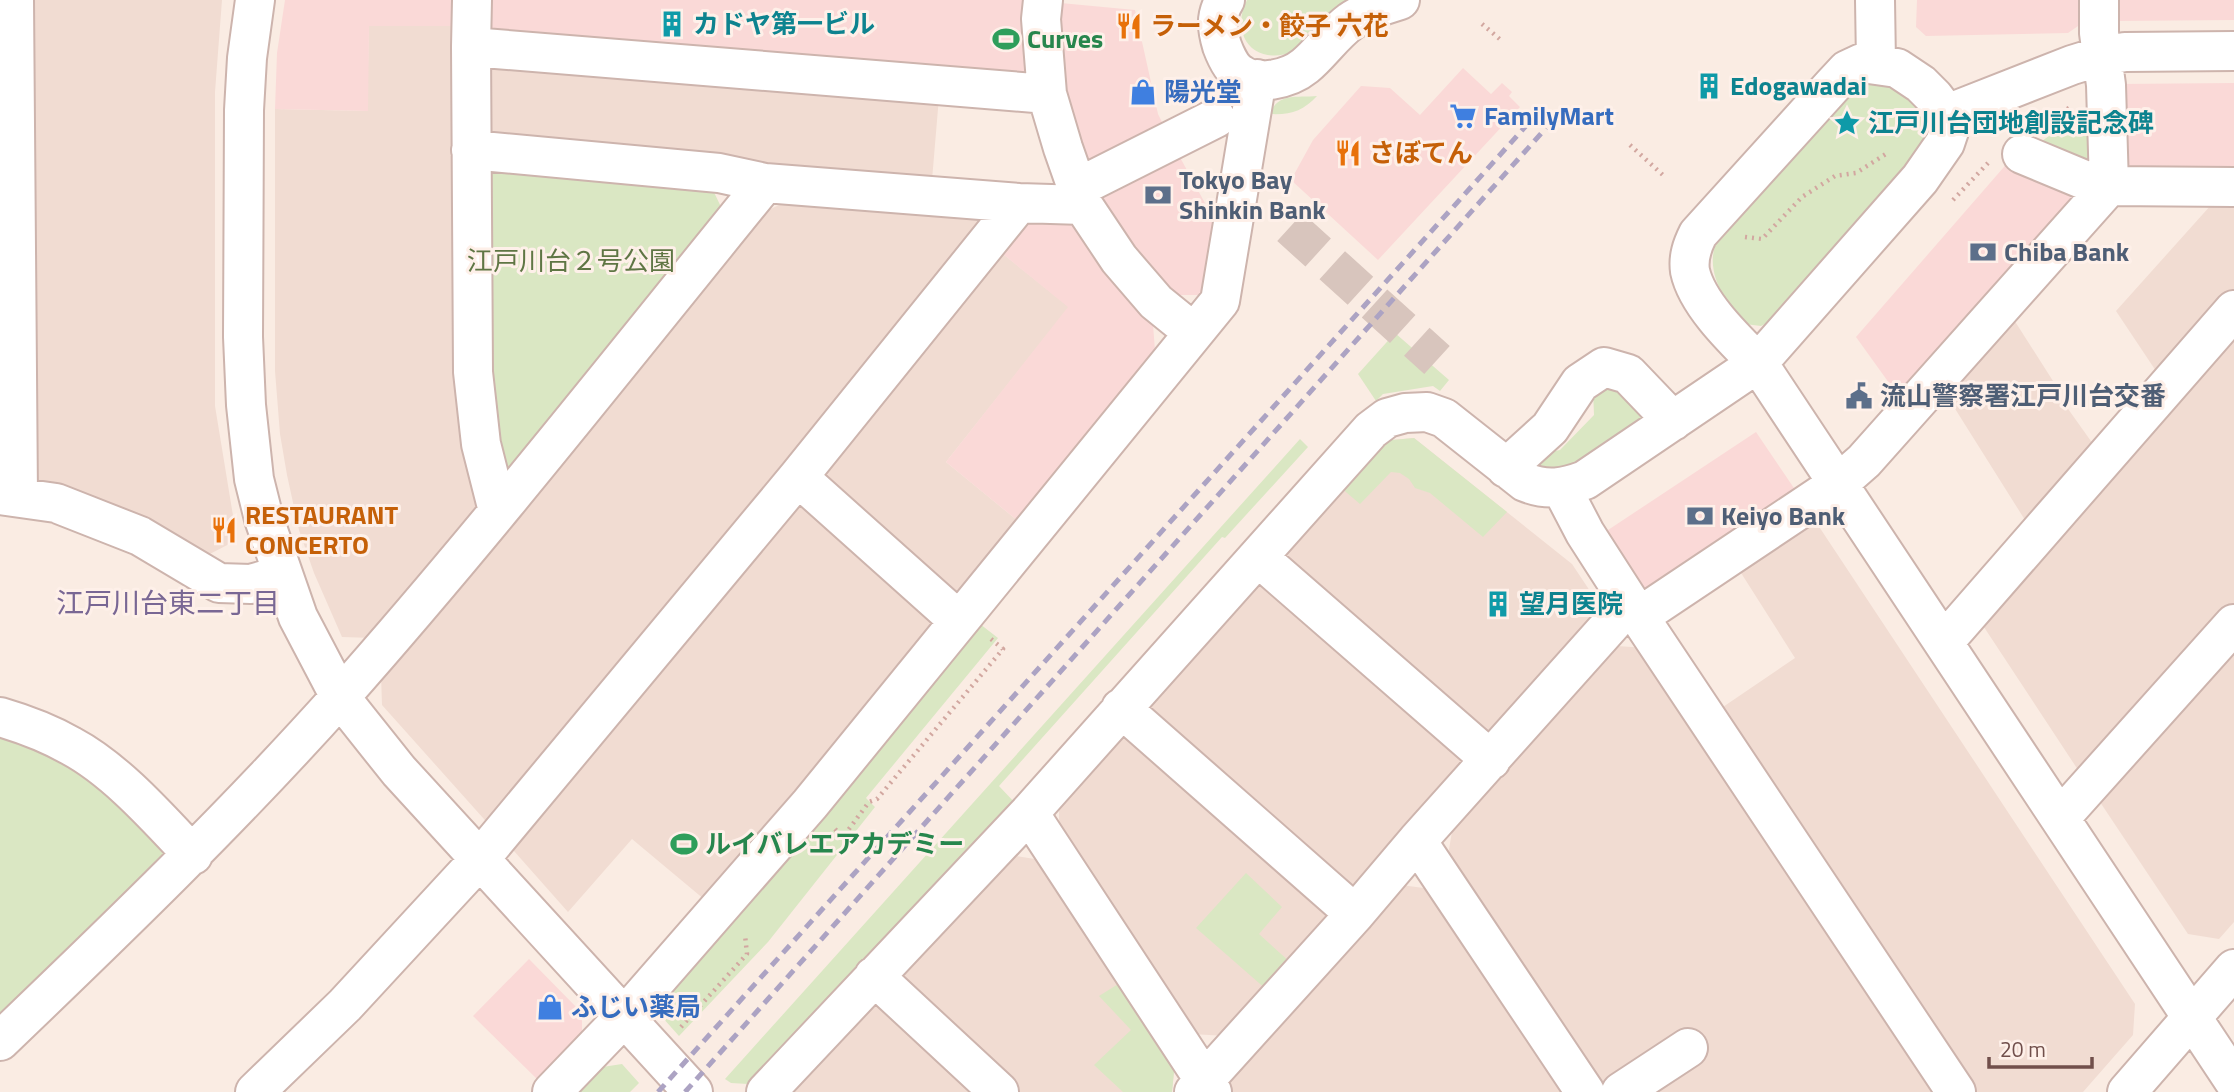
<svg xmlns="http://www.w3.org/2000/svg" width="2234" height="1092" font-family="'Titillium Web','Noto Sans JP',sans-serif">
  <rect width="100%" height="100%" fill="#faece3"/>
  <!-- residential -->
  <path fill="#f1dcd2" d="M28,0H222L215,92V406L237,540L202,558L36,486Z
    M369,25L461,26L480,510L373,638L342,637L314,573L299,530L287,475L280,434L275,371V109L367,111Z
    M494,59L939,97L932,180L492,143L482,69Z
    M2220,195H2234V298L2162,380L2116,311Z
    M792,199L982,216L988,230L492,828L382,705L381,674L762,213Z
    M998,250L1069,307L946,462L1018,521L962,592L944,593L825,484L821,468Z
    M2009,312L2053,381L2051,385L2098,451L2030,528L1942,388Z
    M2234,328V610L2084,779L1978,618Z
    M1414,438L1572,564L1592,594L1591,628L1495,735L1479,738L1285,564V550L1381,441Z
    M792,500L812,501L935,625L705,900L632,839L568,912L507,843Z
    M1812,516L2135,1004L2133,1035L2083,1092H1976L1720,709L1795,658L1736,565Z
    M1255,581H1273L1463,749L1465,768L1357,888L1343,889L1150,717L1148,702Z
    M2234,639V922L2219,939L2188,934L2096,796Z
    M1617,646L1646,648L1938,1092H1604L1448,855L1453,826Z
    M1121,731L1328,905L1330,918L1226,1036L1192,1034L1059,834V802Z
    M1009,855L1041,860L1175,1062L1172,1092H1015L900,983L899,972Z
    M1401,885L1431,889L1566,1092H1231L1229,1088L1230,1075Z
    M872,1000L984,1092H784Z"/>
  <!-- commercial -->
  <path fill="#fad9d7" d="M285,0H462L461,26H369L368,111L275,109L277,53Z
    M483,0H1028L1032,49L1025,85L492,39Z
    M1917,0H2081V24L2068,33L1926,36L1916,27Z
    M2116,0H2234V20L2116,21Z
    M1050,2L1135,10L1158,114L1167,132L1084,171L1077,152Z
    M1463,68L1491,94L1502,83L1512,92L1509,96L1520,107L1378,260L1291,180L1313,140L1361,86L1390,88L1420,115Z
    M2234,83V176L2129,177L2117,164L2118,84Z
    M1176,150L1206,205L1220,198L1204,295H1171L1138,261L1094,190Z
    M2010,160L2078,187L2077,202L1902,401L1856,337Z
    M1030,219L1077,223L1153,324L1155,351L1018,521L946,462L1068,307L998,250Z
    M1756,432L1800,497L1659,592L1643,589L1605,532Z
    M529,959L582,1013V1036L540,1082L473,1016Z"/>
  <!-- green -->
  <path fill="#dae7c3" d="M1247,0H1357C1341,13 1309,45 1292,52C1275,59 1252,56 1244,37C1239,25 1241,11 1247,0Z
    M1866,82C1873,83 1881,82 1888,84C1906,89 1927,118 1928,136L1917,155L1767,323L1761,326L1745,324C1726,304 1706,274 1715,246L1857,87Z
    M1317,96C1303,111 1291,115 1270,114C1278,92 1297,98 1317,96Z
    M2095,102L2096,158L2087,166L2034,147Z
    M493,162L710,184L723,211L515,471L497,469L482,175Z
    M1395,333L1449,380L1440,391L1433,386L1383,394L1376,401L1358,374Z
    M1610,380L1646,416L1578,463L1550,470L1535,464V455L1560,450L1594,415L1593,389Z
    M1414,438L1507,512L1483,537L1430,493L1415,488L1409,479L1400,473L1391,472L1360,504L1340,487L1381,441Z
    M1300,439L1308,447L1225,538L1222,537L999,786L1016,804L748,1084L731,1083L725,1079Z
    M980,624L998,638L866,798L875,807L768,942L679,1036L662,1017L658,1000Z
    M0,733L27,740L100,782L171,862L0,1019Z
    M1246,873L1282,907L1259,934L1291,963L1267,990L1196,928Z
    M1123,981L1175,1062L1172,1092H1123L1094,1065L1131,1030L1099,996Z
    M622,1064L639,1083L630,1092H573L596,1068Z"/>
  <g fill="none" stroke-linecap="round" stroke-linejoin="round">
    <!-- minor-tunnel -->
    <path stroke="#d8c5bd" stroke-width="38" stroke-dasharray="38 19" stroke-linecap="butt" d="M1290,227L1437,360"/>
    <!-- minor casing -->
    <g stroke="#cdb4ad" stroke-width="42">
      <path id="minor" d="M14,0L18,497
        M255,0L247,58L244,110L243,337L246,405L254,479L264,519L298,617L340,697L399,771L693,1092
        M1043,0L1041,19L1047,94
        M1225,0C1215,16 1217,29 1222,46C1225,54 1231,68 1239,73C1256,87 1289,79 1305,66C1321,53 1333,34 1351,21C1366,11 1383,5 1400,0
        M1875,0L1876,63
        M471,47L472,0
        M1947,114L2072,65L2101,56L2125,52L2234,51
        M471,150L719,173L765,183L1019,203L1083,205
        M2022,154L2087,181L2109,186L2234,187
        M1077,188L1216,118
        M1506,468L1550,428L1580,383L1604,367L1628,374L1673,421
        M798,477L958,620
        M1562,489L1585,533L1630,603L1956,1092
        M0,495L56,503L140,536L219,583L251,584L282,575
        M498,511L481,444L473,372L471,47L1047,94L1063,148L1083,205L1119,259L1156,302L1193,332
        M1258,557L1491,760
        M1640,616L1839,483L1864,461L2109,186L2106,85L2099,33V0
        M1944,642L2234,310
        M1121,708L1355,914
        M0,717C24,724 48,733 71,746C116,770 158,818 193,855
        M1029,813L1212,1092
        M2061,817L2234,624
        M1417,841L1585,1092
        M874,976L999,1092
        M0,1041C117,929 233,817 341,696C488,530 625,355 765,183
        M255,1092L345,1005L479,860L798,477L1019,203
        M552,1092L624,1017L810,804L1220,301L1257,79
        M766,1092L1029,813L1371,430L1387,418L1405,413L1427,412L1444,418L1525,482C1547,491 1564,488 1585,480L1758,363L1920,179L1945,143L1950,128L1947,114L1934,97L1921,84L1897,68L1862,63L1847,70L1833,85L1698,234C1692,246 1688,257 1690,271C1697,304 1735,340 1758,363L2234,1081
        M1194,1092L1355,914L1417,841L1630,603
        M1621,1092L1688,1048
        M2127,1092L2234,969"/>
    </g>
    <!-- path -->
    <path stroke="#d2a7a0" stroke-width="4.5" stroke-dasharray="2 5" stroke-linecap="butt" d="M1482,24L1502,41
      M2043,123L2069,108
      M1630,145L1664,176
      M1953,200L1988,163
      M1745,237L1762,239L1802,197L1835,176L1856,173L1889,152
      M835,829L843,837L869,802L877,799L1003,649L991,639
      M681,1027L747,954L745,935"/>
    <!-- minor -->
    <use href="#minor" stroke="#fff" stroke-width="38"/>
    <!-- rail -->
    <path stroke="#aca3c3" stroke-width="5" stroke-dasharray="10 7" stroke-linecap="butt" d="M658,1092L1534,117
      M685,1092L1546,128"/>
  </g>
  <!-- icons -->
  <defs>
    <g id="building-bare" transform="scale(2.1)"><path d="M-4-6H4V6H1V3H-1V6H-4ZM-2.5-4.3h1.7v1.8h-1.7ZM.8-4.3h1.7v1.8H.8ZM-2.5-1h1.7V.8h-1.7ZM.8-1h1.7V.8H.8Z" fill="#0f9aa8" stroke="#fef0e9" stroke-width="2.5" paint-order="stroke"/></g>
    <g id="restaurant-bare" transform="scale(2.1)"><path d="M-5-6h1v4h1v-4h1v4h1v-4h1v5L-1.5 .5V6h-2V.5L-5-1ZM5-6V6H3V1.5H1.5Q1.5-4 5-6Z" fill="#e8710a" stroke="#fef0e9" stroke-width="2.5" paint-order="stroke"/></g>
    <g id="stadium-bare" transform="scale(2.1)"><path d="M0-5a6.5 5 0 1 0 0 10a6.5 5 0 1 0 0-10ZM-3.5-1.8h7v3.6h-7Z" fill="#2e9e5b" stroke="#fef0e9" stroke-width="2.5" paint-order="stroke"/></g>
    <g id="shop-bare" transform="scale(2.1)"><path d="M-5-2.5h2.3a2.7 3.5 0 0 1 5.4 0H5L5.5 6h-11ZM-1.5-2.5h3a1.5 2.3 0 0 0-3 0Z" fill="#3f7fe0" stroke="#fef0e9" stroke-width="2.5" paint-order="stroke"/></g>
    <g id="supermarket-bare" transform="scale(2.1)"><path d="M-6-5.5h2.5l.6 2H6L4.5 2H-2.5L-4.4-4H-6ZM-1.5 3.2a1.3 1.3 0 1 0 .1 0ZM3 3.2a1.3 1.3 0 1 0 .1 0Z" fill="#3f7fe0" stroke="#fef0e9" stroke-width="2.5" paint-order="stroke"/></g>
    <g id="sight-bare" transform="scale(2.1)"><path d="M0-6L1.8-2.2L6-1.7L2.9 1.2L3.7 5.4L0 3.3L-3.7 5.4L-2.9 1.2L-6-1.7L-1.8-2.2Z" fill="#0f9aa8" stroke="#fef0e9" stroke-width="2.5" paint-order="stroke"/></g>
    <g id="bank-bare" transform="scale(2.1)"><path d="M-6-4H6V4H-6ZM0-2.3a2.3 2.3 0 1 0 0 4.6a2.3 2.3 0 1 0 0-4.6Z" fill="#5c6f8a" stroke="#fef0e9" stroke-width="2.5" paint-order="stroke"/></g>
    <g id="civic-bare" transform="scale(2.1)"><path d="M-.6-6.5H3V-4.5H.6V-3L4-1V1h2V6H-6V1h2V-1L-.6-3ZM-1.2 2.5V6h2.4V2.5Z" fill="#5c6f8a" stroke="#fef0e9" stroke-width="2.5" paint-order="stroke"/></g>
  </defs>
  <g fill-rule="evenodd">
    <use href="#building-bare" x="672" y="24"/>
    <use href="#restaurant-bare" x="1129" y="26"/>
    <use href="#stadium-bare" x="1006" y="39"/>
    <use href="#building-bare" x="1709" y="86"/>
    <use href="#shop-bare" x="1143" y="92"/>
    <use href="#supermarket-bare" x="1463" y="116"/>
    <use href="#sight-bare" x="1847" y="123"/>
    <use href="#restaurant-bare" x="1348" y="153"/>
    <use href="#bank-bare" x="1158" y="195"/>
    <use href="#bank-bare" x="1983" y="252"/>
    <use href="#civic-bare" x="1859" y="396"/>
    <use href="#bank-bare" x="1700" y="516"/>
    <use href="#restaurant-bare" x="224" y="530"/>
    <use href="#building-bare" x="1498" y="604"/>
    <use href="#stadium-bare" x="684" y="844"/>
    <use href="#shop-bare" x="550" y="1007"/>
  </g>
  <g text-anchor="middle" stroke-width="6" stroke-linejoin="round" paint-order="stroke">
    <!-- culture labels -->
    <g font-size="26" font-weight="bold" fill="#0d838f" stroke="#fef0e9" text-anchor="start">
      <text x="693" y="33">カドヤ第一ビル</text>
      <text x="1730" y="95">Edogawadai</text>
      <text x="1868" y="132">江戸川台団地創設記念碑</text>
      <text x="1519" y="613">望月医院</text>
    </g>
    <!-- food labels -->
    <g font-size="26" font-weight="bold" fill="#c56008" stroke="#fef0e9" text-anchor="start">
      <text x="1150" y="35">ラーメン・餃子 六花</text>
      <text x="1369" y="162">さぼてん</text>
      <text x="245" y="524">RESTAURANT<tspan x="245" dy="30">CONCERTO</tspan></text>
    </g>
    <!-- leisure labels -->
    <g font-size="26" font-weight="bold" fill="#27864d" stroke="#fef0e9" text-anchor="start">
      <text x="1027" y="48">Curves</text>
      <text x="705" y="853">ルイバレエアカデミー</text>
    </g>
    <!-- shop labels -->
    <g font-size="26" font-weight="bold" fill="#366cbe" stroke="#fef0e9" text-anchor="start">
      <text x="1164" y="101">陽光堂</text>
      <text x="1484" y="125">FamilyMart</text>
      <text x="571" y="1016">ふじい薬局</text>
    </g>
    <!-- service labels -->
    <g font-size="26" font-weight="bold" fill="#4e5e75" stroke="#fef0e9" text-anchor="start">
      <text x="1179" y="189">Tokyo Bay<tspan x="1179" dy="30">Shinkin Bank</tspan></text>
      <text x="2004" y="261">Chiba Bank</text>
      <text x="1880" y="405">流山警察署江戸川台交番</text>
      <text x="1721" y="525">Keiyo Bank</text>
    </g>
    <!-- park labels -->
    <g font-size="26" fill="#5f7644" stroke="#fef0e9">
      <text x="571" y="270">江戸川台２号公園</text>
    </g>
    <!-- neighbourhood labels -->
    <g font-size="28" fill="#796794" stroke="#fef0e9">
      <text x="168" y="613">江戸川台東二丁目</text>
    </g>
  </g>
  <!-- scale -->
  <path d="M1989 1057v10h103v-10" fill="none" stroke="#714f4b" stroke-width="3.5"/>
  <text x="2000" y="1057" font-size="21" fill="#714f4b" stroke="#fef0e9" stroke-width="5" paint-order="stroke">20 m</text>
</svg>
